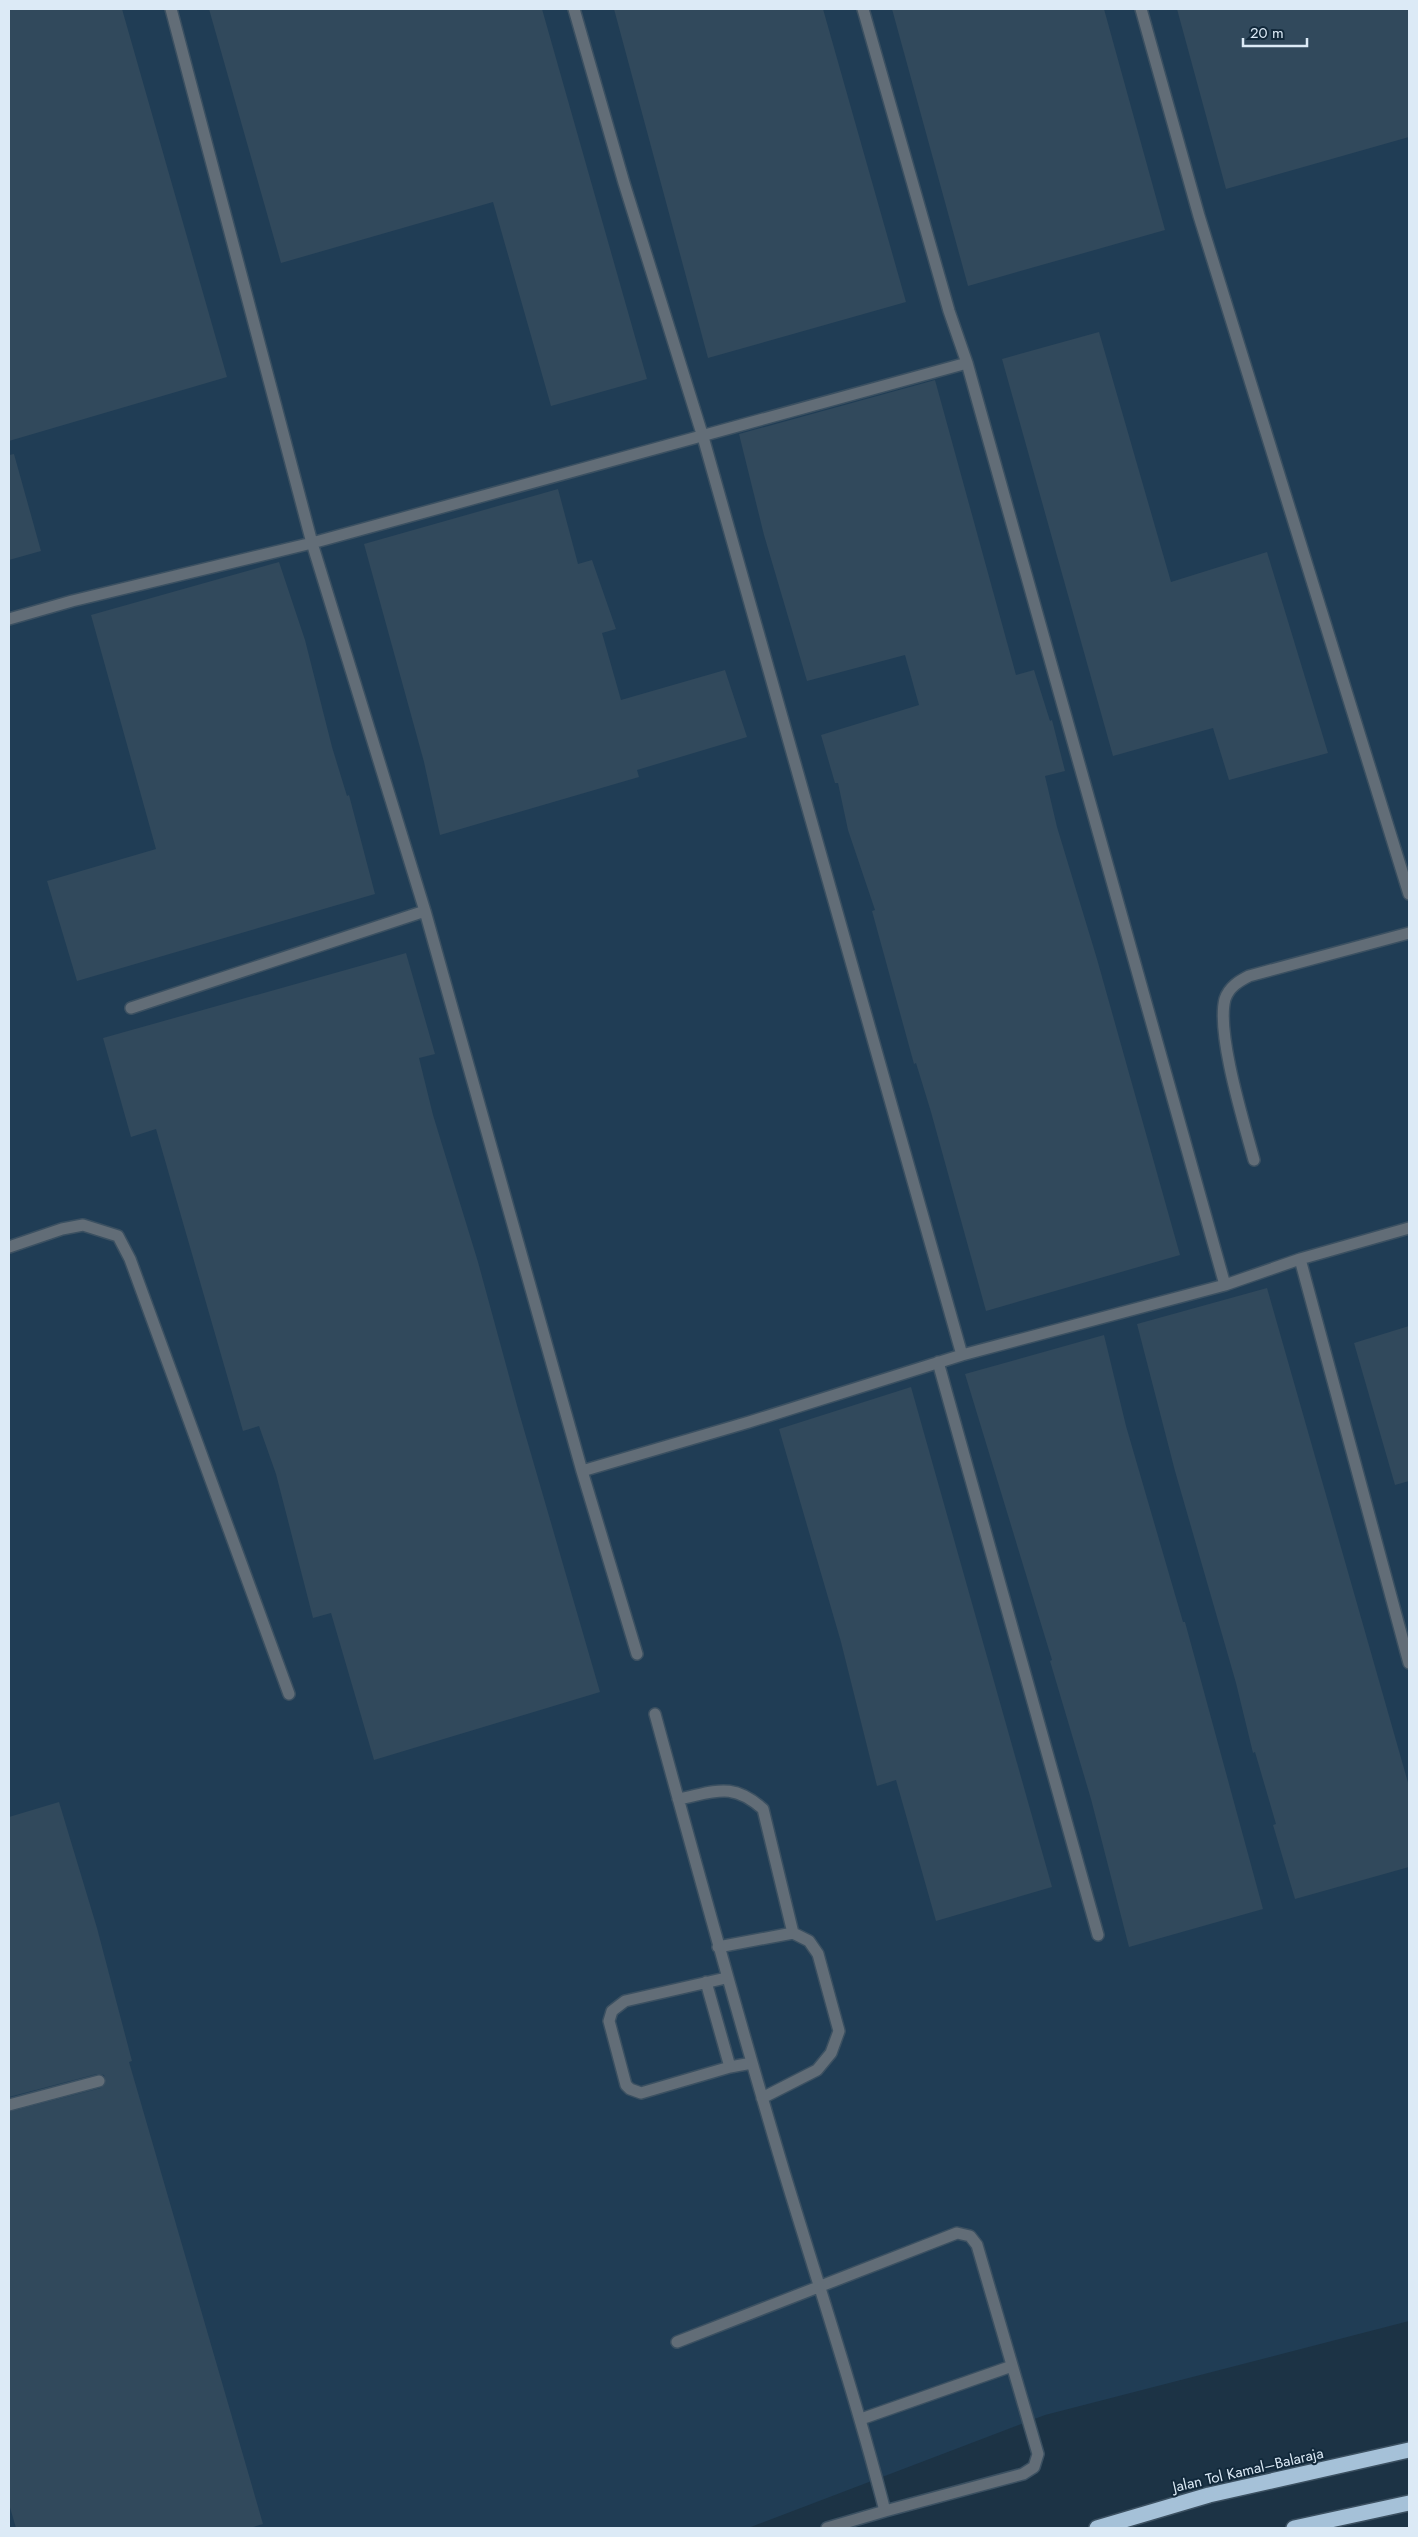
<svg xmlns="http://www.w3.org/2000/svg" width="1418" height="2537" font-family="Jost,sans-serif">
  <rect width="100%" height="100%" fill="#1c3345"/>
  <!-- built -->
  <path fill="#203d55" d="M9,9H1409V2321L1045,2415L748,2528H9Z"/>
  <!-- building -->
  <path fill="#31495c" d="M9,9H122L227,377L9,441Z
    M209,9H542L647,379L551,406L493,202L281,263Z
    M614,9H823L906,302L708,358Z
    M892,9H1104L1165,230L968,286Z
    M1177,9H1409V137L1226,189Z
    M1099,332L1171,582L1267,552L1328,753L1229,780L1213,728L1113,756L1002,359Z
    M935,380L1016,675L1034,670L1050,721L1052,720L1065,771L1045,776L1057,827L1097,959L1180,1255L986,1311L931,1112L916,1063L914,1064L872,911L875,910L848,830L838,783H835L821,735L919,705L905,655L807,681L764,535L739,434Z
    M14,454L41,551L9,560V455Z
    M558,489L578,564L592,560L616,629L602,633L621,700L725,670L747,737L637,770L639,777L440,835L424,762L364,544Z
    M279,562L305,640L332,747L347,796L349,795L375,894L77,981L47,881L156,849L91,615Z
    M406,953L435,1054L419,1058L433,1115L478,1262L518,1409L600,1692L374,1760L331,1613L313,1618L276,1474L259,1426L243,1431L156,1129L131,1137L103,1038Z
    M1267,1288L1409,1786V1867L1295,1899L1273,1825L1276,1824L1255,1752L1253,1753L1236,1683L1175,1471L1137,1324Z
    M1409,1326V1481L1395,1485L1354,1343Z
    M1104,1335L1126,1426L1183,1622H1185L1263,1909L1129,1947L1091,1799L1050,1661L1052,1660L965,1374Z
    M911,1387L1052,1887L936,1921L896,1780L877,1786L841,1642L779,1429Z
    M59,1802L97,1928L132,2061L129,2062L263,2524L250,2528H16L9,2504V2112L101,2088L106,2082L104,2075L97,2074L9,2097V1817Z"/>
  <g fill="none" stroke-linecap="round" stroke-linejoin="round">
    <!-- service casing -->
    <g stroke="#3b5061" stroke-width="14">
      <path id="service" d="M171,9L312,543L425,911L582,1471L637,1654
        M574,9L624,183L703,437L962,1355
        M863,9L949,311L967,363L1225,1285
        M1141,9L1199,216L1409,894
        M9,619L72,601L312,543L967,363
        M131,1008L425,911
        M1254,1160C1244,1123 1216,1033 1225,999C1229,987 1239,981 1249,976L1409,933
        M9,1247L62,1229L83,1225L118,1236L130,1259L289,1694
        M1300,1259L1409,1663
        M938,1362L1098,1935
        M582,1471L749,1422L962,1355L1225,1285L1300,1259L1409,1228
        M655,1714C697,1868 739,2022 785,2175C819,2287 856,2398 885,2511L827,2528
        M678,1799C715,1792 732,1781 763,1809L793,1933
        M718,1947L793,1933L809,1941L818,1954L839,2031L831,2053L817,2070L762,2098
        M726,1978L625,2001L612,2011L609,2021L626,2085L630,2089L641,2093L730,2067L752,2063
        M706,1982L730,2067
        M9,2105L99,2081
        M677,2342L957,2233L970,2236L977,2245L1038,2454L1034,2467L1023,2474L885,2511
        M861,2419L1012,2366"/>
    </g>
    <!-- motorway casing -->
    <g stroke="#3b5061" stroke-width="18">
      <path id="motorway" d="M1097,2528L1209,2495L1409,2450
        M1294,2528L1409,2503"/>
    </g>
    <!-- service -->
    <use href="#service" stroke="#626d77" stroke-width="11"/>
    <!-- motorway -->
    <use href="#motorway" stroke="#a5c1d8" stroke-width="15"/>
  </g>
  <g text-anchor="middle" stroke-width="4" stroke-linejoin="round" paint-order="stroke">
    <!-- street labels -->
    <g font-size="15" fill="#dceaf6" stroke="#12293b">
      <text transform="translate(1248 2470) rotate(-13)" y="5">Jalan Tol Kamal–Balaraja</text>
    </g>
  </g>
  <!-- border -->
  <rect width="1418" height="2537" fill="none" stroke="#dceaf6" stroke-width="20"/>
  <!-- scale -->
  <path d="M1243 38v8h64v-8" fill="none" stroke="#dceaf6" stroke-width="2.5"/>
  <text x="1250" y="38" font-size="15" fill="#dceaf6" stroke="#12293b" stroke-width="4" paint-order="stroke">20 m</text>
</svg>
